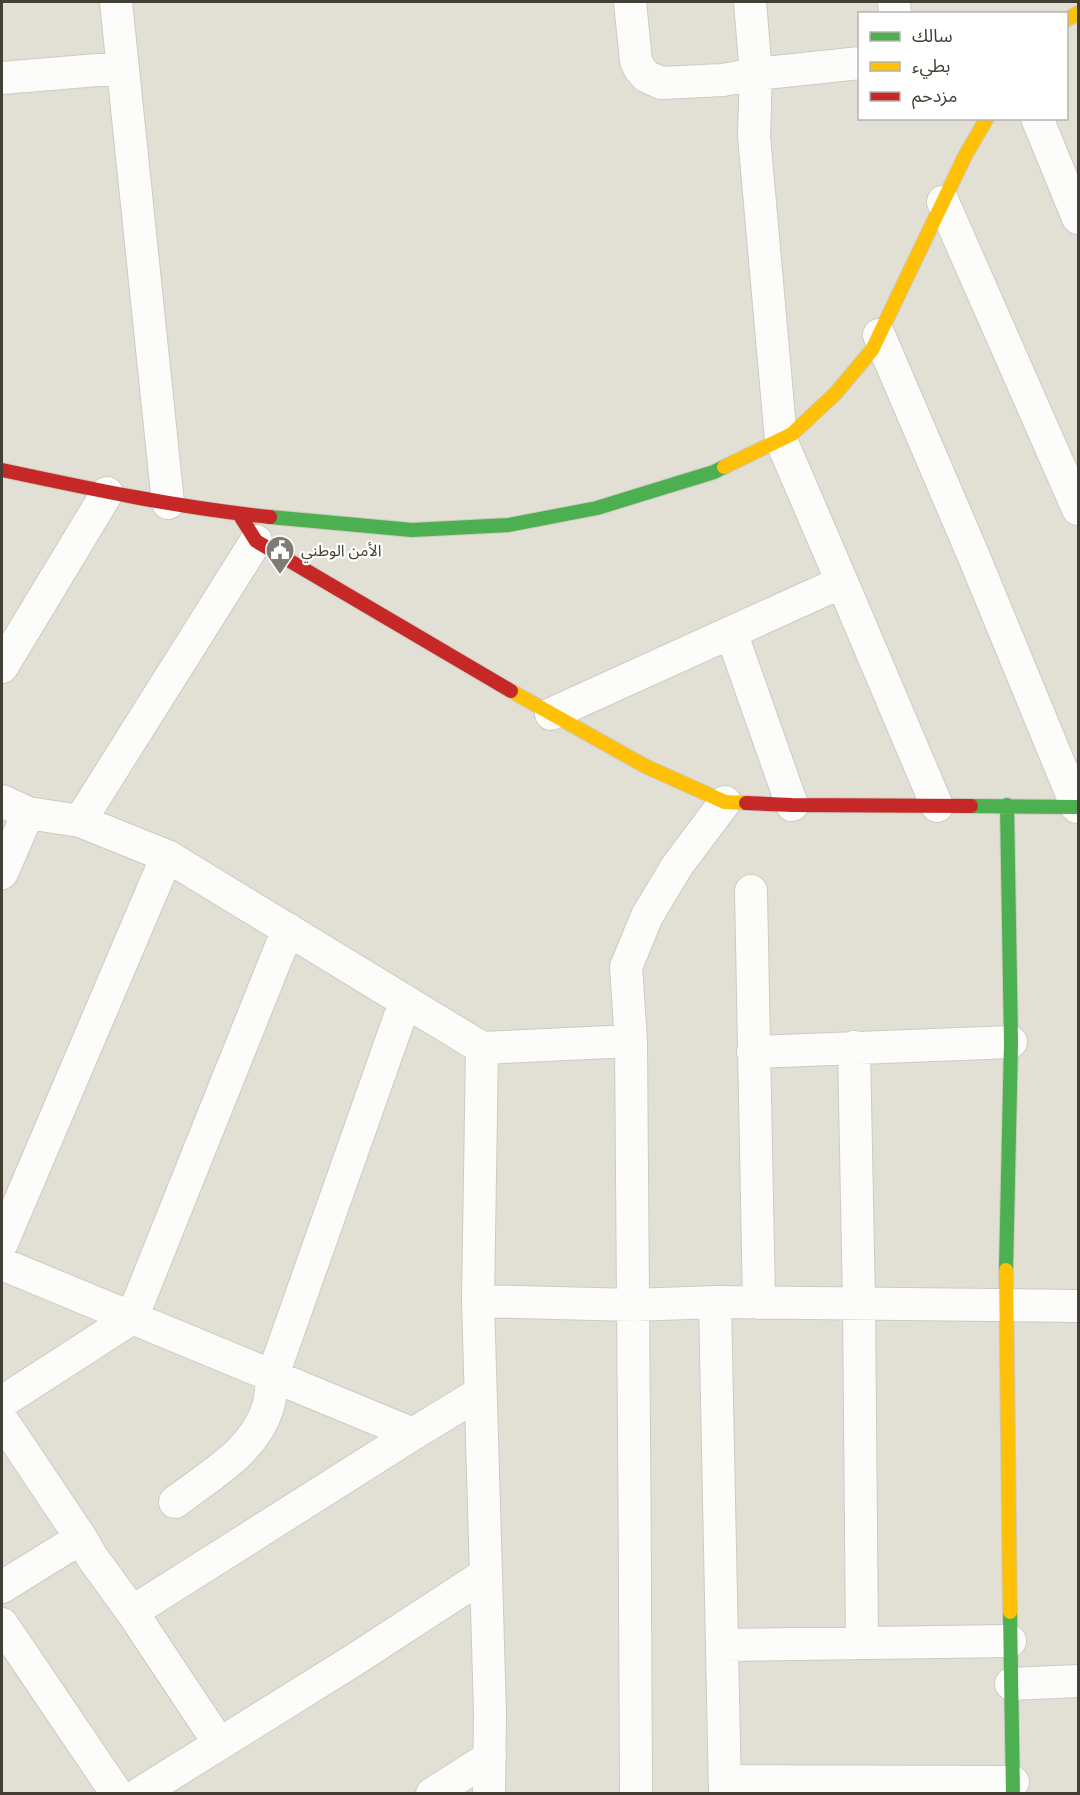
<svg xmlns="http://www.w3.org/2000/svg" width="1080" height="1795" font-family="'IBM Plex Sans','Noto Sans Arabic',sans-serif">
  <rect width="100%" height="100%" fill="#eeede7"/>
  <!-- residential -->
  <path fill="#e2e0d4" fill-rule="evenodd" d="M2,2H1078V1793H2ZM860,14H1066V118H860Z"/>
  <g fill="none" stroke-linecap="round" stroke-linejoin="round">
    <!-- street casing -->
    <g stroke="#cccbc5" stroke-width="34">
      <path id="street" d="M116,2L168,503
        M630,2L636,61L640,69L646,76L661,83L723,80L756,74L860,63
        M894,2L895,14
        M2,78L121,68
        M1037,118L1078,218
        M943,202L1078,509
        M879,335L974,557L1077,807
        M842,582L937,806
        M731,632L792,805
        M2,667L107,493
        M551,714L842,582L781,440L754,136L756,74L750,2
        M2,801L28,813L80,821L167,856L482,1048L631,1041L626,967L647,916L677,866L725,802
        M80,821L256,541
        M2,873L28,813
        M751,891L759,1303
        M631,1041C635,1292 634,1543 636,1794
        M854,1047L859,1303L862,1642
        M482,1048L478,1301L490,1712L489,1794
        M753,1052L1011,1042
        M2,1243L167,856
        M2,1264L413,1434L480,1393
        M478,1301L633,1305L715,1302L1078,1306
        M715,1302L725,1794
        M2,1402L132,1318L288,929
        M2,1420L81,1538L92,1557L132,1612L413,1434
        M175,1502C210,1475 255,1451 268,1407C271,1397 271,1385 273,1375L405,1002
        M2,1587L81,1538
        M132,1612L219,1743
        M2,1624L117,1794
        M722,1645L1010,1641
        M1011,1684L1078,1681
        M725,1781L1013,1782
        M139,1794L354,1660L486,1574
        M432,1794L490,1757"/>
    </g>
    <!-- fast casing -->
    <g stroke="#cdcbbe" stroke-width="16">
      <path id="fast" d="M270,517L412,530L509,525L597,508L714,472L724,467
        M971,806L1078,807
        M1006,1270L1011,1042L1007,805
        M1010,1612L1013,1794"/>
    </g>
    <!-- slow casing -->
    <g stroke="#cdcbbe" stroke-width="16">
      <path id="slow" d="M1066,20L1078,13
        M724,467L792,434L835,394L872,350L965,156L987,118
        M511,691L645,766L725,802L746,803
        M1006,1270L1010,1612"/>
    </g>
    <!-- jam casing -->
    <g stroke="#cdcbbe" stroke-width="16">
      <path id="jam" d="M2,470C91,489 180,508 270,517
        M239,514L256,541L511,691
        M746,803L792,805L971,806"/>
    </g>
    <!-- street -->
    <use href="#street" stroke="#fcfcfb" stroke-width="32"/>
    <!-- fast -->
    <use href="#fast" stroke="#4caf50" stroke-width="14"/>
    <!-- slow -->
    <use href="#slow" stroke="#ffc107" stroke-width="14"/>
    <!-- jam -->
    <use href="#jam" stroke="#c62828" stroke-width="14"/>
  </g>
  <!-- icons -->
  <defs>
    <g id="civic-pin" transform="scale(1.5)"><path d="M0 17L-7.5 6A9.5 9.5 0 1 1 7.5 6Z" fill="#7f7c73" stroke="#fff"/><path d="M-.6-6.5H3V-4.5H.6V-3L4-1V1h2V6H-6V1h2V-1L-.6-3ZM-1.2 2.5V6h2.4V2.5Z" fill="#fff"/></g>
  </defs>
  <g fill-rule="evenodd">
    <use href="#civic-pin" x="280" y="550"/>
  </g>
  <g text-anchor="middle" stroke-width="4.5" stroke-linejoin="round" paint-order="stroke">
    <!-- poi labels -->
    <g font-size="16" fill="#433f34" stroke="#fff" text-anchor="start">
      <text x="301" y="556">الأمن الوطني</text>
    </g>
  </g>
  <!-- border -->
  <rect width="1080" height="1795" fill="none" stroke="#433f34" stroke-width="6"/>
  <!-- legend -->
  <rect x="858" y="12" width="210" height="108" fill="#ffffff" stroke="#b4b2ae" stroke-width="1.5"/>
  <rect x="870" y="32" width="30" height="9" fill="#4caf50" stroke="#b4b2ae" stroke-width="1.5"/>
  <text x="912" y="42" font-size="18" fill="#433f34">سالك</text>
  <rect x="870" y="62" width="30" height="9" fill="#ffc107" stroke="#b4b2ae" stroke-width="1.5"/>
  <text x="912" y="72" font-size="18" fill="#433f34">بطيء</text>
  <rect x="870" y="92" width="30" height="9" fill="#c62828" stroke="#b4b2ae" stroke-width="1.5"/>
  <text x="912" y="102" font-size="18" fill="#433f34">مزدحم</text>
</svg>
